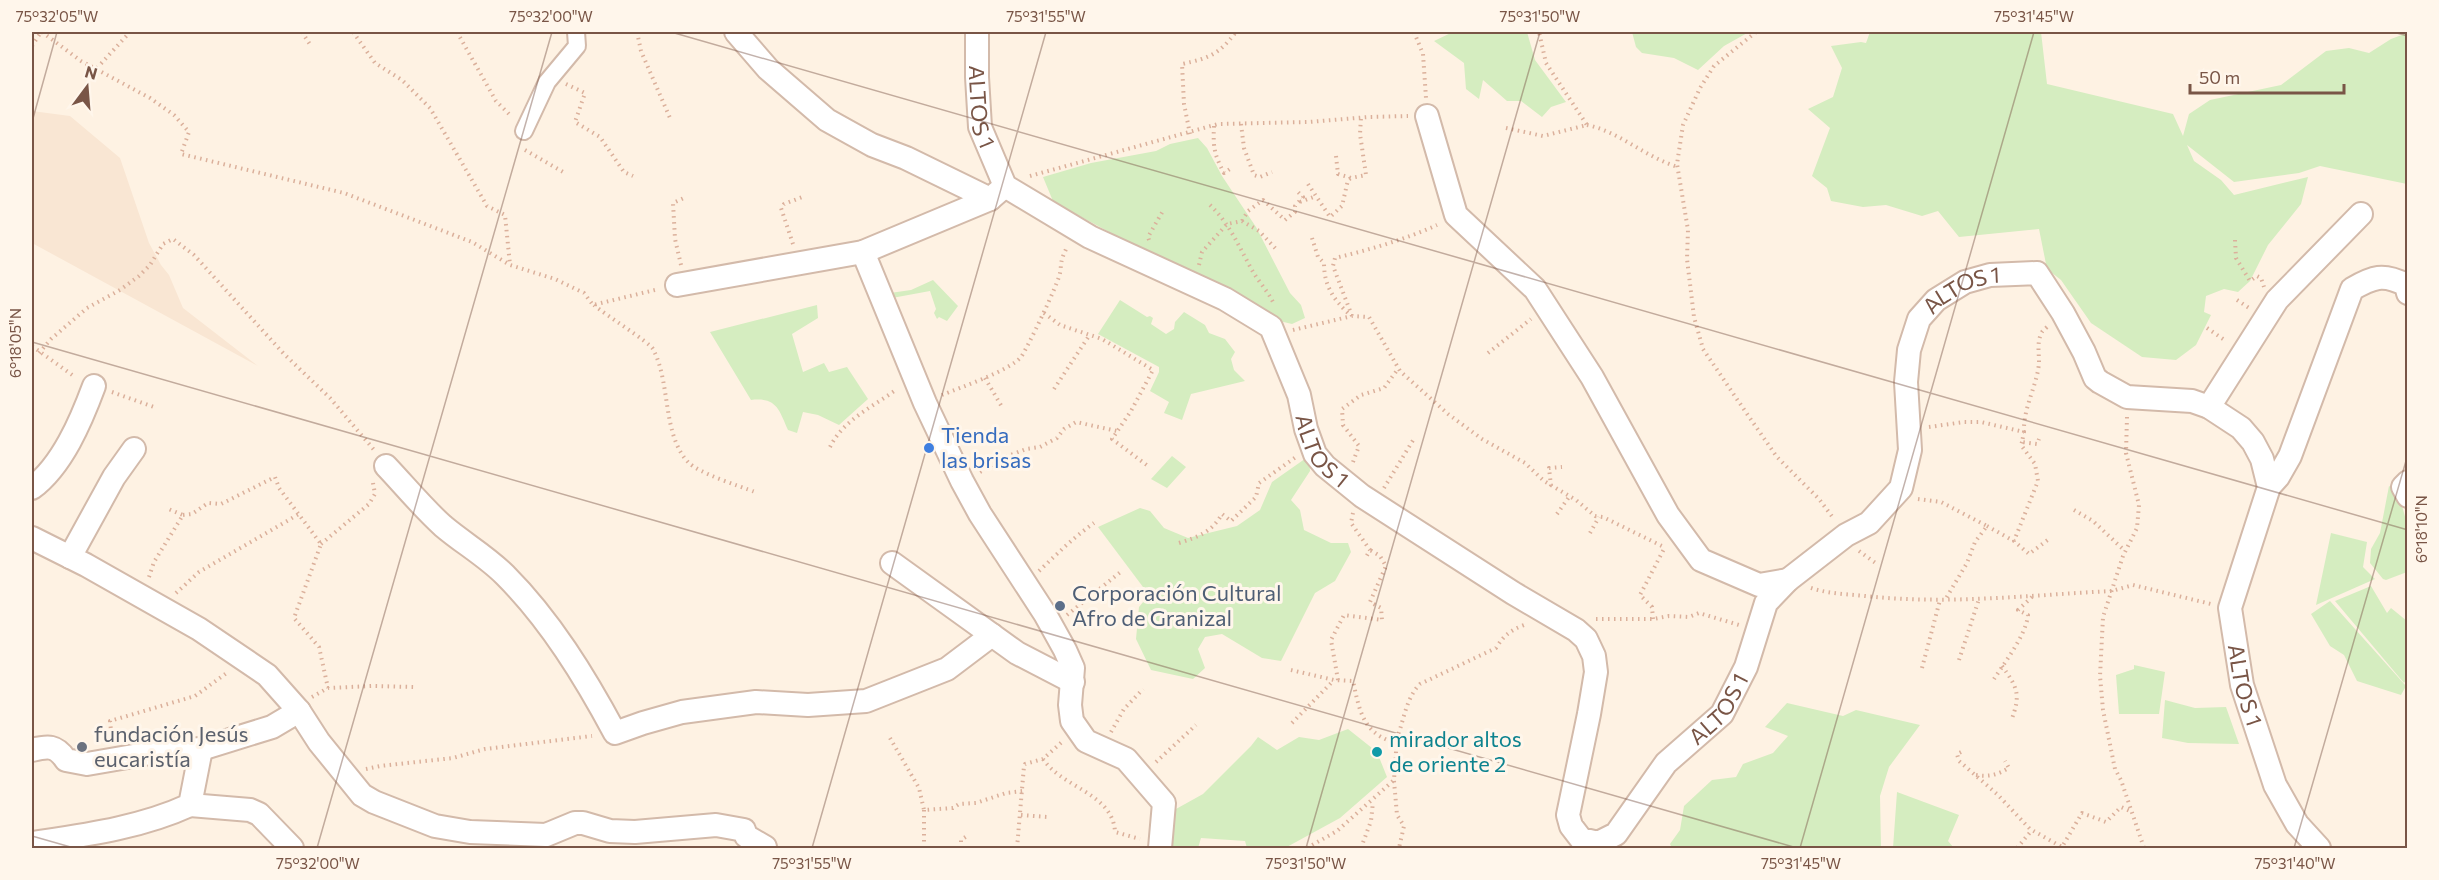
<svg xmlns="http://www.w3.org/2000/svg" width="2439" height="880" font-family="Commissioner,sans-serif">
  <rect width="100%" height="100%" fill="#fef2e3"/>
  <!-- residential -->
  <path fill="#f9e6d3" d="M32,111L70,116L120,158L149,243L161,265L169,275L183,308L258,366L32,243Z"/>
  <!-- green -->
  <path fill="#d5edc0" d="M1453,32H1527L1535,60L1566,102L1551,107L1542,117L1521,101H1507L1483,80L1479,99L1466,89L1464,63L1434,41Z
    M1632,32H1749L1724,46L1698,70L1674,58L1642,53L1636,47Z
    M1870,32H2041L2047,84L2173,114L2183,136L2189,114L2210,100L2281,85L2326,51L2349,48L2369,53L2391,39L2407,33V184L2320,166L2299,173L2234,182L2187,145L2194,161L2221,180L2234,195L2308,177L2301,204L2268,245L2250,281L2238,292L2224,289L2206,296L2204,312L2211,315L2196,345L2176,360L2142,357L2091,323L2061,280L2047,269L2039,229L1959,237L1938,211L1922,216L1886,205L1863,207L1831,201L1827,188L1812,176L1830,128L1808,109L1833,97L1842,68L1831,46L1861,42L1866,43Z
    M1198,138L1207,148L1222,176L1256,227L1290,293L1301,305L1305,318L1292,324L1271,319L1072,212L1055,206L1043,177L1091,163L1156,151L1170,144Z
    M933,280L958,306L947,321L939,317L937,319L934,313L936,309L930,291L892,298L890,293L911,290Z
    M1120,300L1147,317L1150,316L1153,318L1151,324L1166,334L1174,329L1175,322L1184,312L1205,325L1209,333L1225,339L1235,352L1231,359L1234,370L1245,381L1191,394L1182,420L1164,413L1169,402L1150,391L1159,372V367L1098,334Z
    M817,305L818,318L792,334L803,372L824,363L829,372L847,367L868,399L839,425L818,415L803,412L797,433L788,430C779,410 777,397 751,400L710,332Z
    M1172,456L1186,467L1167,488L1151,479Z
    M1309,456L1310,471L1291,500L1300,510L1304,530L1331,543H1348L1351,552L1335,581L1315,593L1281,661L1262,658L1222,634L1205,637L1198,649L1205,668L1193,679L1151,670L1136,639L1139,607L1149,595L1098,527L1140,508L1150,511L1164,528L1188,538L1237,526L1260,510L1272,482Z
    M2389,486L2398,491L2407,524V572L2386,580L2383,579L2370,563L2371,549L2380,533Z
    M2331,533L2367,542L2363,567L2375,579L2316,605Z
    M2371,586L2387,613L2391,608L2407,621V678L2404,683L2335,601Z
    M2330,601L2406,686L2401,695L2357,681L2344,655L2330,646L2311,614Z
    M2134,665L2165,672L2159,714H2119L2116,675L2134,669Z
    M2165,700L2195,708L2226,707L2239,744L2188,743L2162,738Z
    M1787,703L1843,716L1856,710L1920,725L1889,767L1880,796L1881,848H1672L1670,844L1680,830L1684,806L1712,780L1736,777L1743,764L1773,753L1788,736L1765,727Z
    M1348,729L1377,752L1387,777L1340,818L1285,848H1247L1245,841L1201,838L1198,848H1169V829L1176,809L1203,794L1251,746L1258,737L1277,750L1299,737L1319,740Z
    M1897,792L1959,815L1948,841L1954,848H1893Z"/>
  <g fill="none" stroke-linecap="round" stroke-linejoin="round">
    <!-- pedestrian casing -->
    <g stroke="#d3baaa" stroke-width="20">
      <path id="pedestrian" d="M524,131L547,82L577,46L576,32"/>
    </g>
    <!-- minor casing -->
    <g stroke="#d3baaa" stroke-width="26">
      <g id="minor">
        <path d="M736,32L768,69L827,120L872,145L906,158L990,199"/>
        <path id="s1" d="M977,32V77L980,127L1005,186L1090,237L1225,299L1271,327L1299,395L1306,429L1315,454L1325,466L1362,496L1513,593L1576,630L1586,639L1594,656L1596,672L1589,714L1568,815L1571,826L1581,839L1598,843L1616,834L1666,763L1722,714L1746,667L1766,603L1788,580L1846,535L1869,523L1901,488L1910,450L1906,382L1909,350L1919,319L1936,300L1965,282L1990,275L2037,273L2063,313L2084,352L2095,378L2100,382L2127,397L2192,401L2209,407L2241,428L2253,442L2262,459L2269,487L2230,608L2242,685L2275,785L2297,824L2319,848"/>
        <path d="M1427,116L1456,215L1535,289L1592,377L1668,515L1701,560L1759,585L1788,580"/>
        <path d="M863,252L925,403L962,481L980,514L1045,614L1065,650L1073,668L1070,705L1072,721L1086,741L1126,759L1164,803L1160,848"/>
        <path d="M677,285L863,252L990,199L1005,186"/>
        <path d="M2209,407L2277,300L2361,214"/>
        <path d="M386,466C405,486 423,508 443,526C463,543 486,556 505,575C550,620 585,677 615,733L643,723L682,712L756,702L808,705L866,701L947,669L992,635"/>
        <path d="M2408,482L2403,487L2408,496"/>
        <path d="M2269,487L2278,477L2290,456L2352,289C2373,277 2383,273 2406,285L2408,293"/>
        <path d="M32,488C62,466 81,421 94,386"/>
        <path d="M32,538L86,565L199,629L267,675L299,711L319,742L362,795L374,802L435,826L470,832L546,835L575,823H583L610,831L635,832L716,825L744,830L746,836L765,847"/>
        <path d="M70,557L114,477L134,449"/>
        <path d="M892,563L1017,653L1073,682"/>
        <path d="M32,750C48,746 56,745 66,760L87,764L162,751L201,749L272,727L299,711"/>
        <path d="M190,805L250,810L259,814L292,848"/>
        <path d="M32,843C85,835 140,828 190,805L201,749"/>
      </g>
    </g>
    <!-- path -->
    <path stroke="#dbb09b" stroke-width="4" stroke-dasharray="1.5 4.5" stroke-linecap="butt" d="M42,32L81,61L150,98L174,115L189,132L181,154L344,193L472,242L510,265L555,279L584,293L593,305L659,289
      M302,32L311,46
      M353,32L375,63L402,80L430,108L487,206L505,215L510,265
      M457,32L496,101L512,117
      M637,32L641,51L670,118
      M1414,32L1423,54L1426,98
      M1756,32L1714,66L1700,88L1683,125L1677,164L1688,230L1687,259L1694,317L1703,349L1745,411L1777,457L1819,499L1834,519
      M32,46L41,32
      M97,68L130,32
      M566,84L585,93L575,122L600,137L624,172L633,176
      M1241,124L1244,148L1254,175L1260,177L1272,172
      M1587,125C1620,132 1645,157 1678,167
      M1214,126C1213,147 1214,154 1224,173L1230,169
      M1506,128L1543,136L1587,125L1546,63L1539,32
      M1190,134L1184,104L1182,64C1210,58 1219,54 1236,32
      M525,150L565,173
      M1336,156L1338,174L1351,178L1366,175L1360,134L1361,117
      M1030,176L1218,124L1308,122L1369,117L1408,116
      M1308,184L1330,217L1342,206L1348,180L1351,178
      M1300,202L1316,196
      M1210,205C1230,224 1239,247 1252,270C1258,281 1267,290 1273,302
      M1242,221L1248,211L1263,200L1285,220L1295,212V206L1303,197L1296,190
      M1312,238L1318,257L1324,263C1324,285 1333,299 1349,314
      M1149,240L1148,237L1164,209
      M2235,240L2236,258L2250,281L2257,276L2261,278L2264,287
      M793,244L781,208L784,204L805,196
      M681,265L675,239L673,203L686,197
      M1199,265L1202,252L1227,224L1242,221L1259,231L1276,249
      M2237,300L2249,308
      M594,305C604,314 649,342 653,349C671,383 662,434 688,462C698,473 739,486 755,492
      M1044,313L1060,325L1102,339L1153,370L1131,411L1112,439L1148,466
      M1352,316L1333,266L1335,258C1369,250 1406,239 1437,225
      M2207,328L2226,341
      M1293,330L1352,316L1369,317L1400,371L1448,414L1482,439L1525,463L1544,481L1576,500L1595,516L1603,517L1664,547
      M32,346L75,377
      M39,353L51,339L87,308L120,290L139,276L150,265L163,244L173,239L194,255L284,354L330,398L375,451
      M1488,353L1531,319
      M985,378L1002,407
      M1054,389L1089,336
      M112,392L154,407
      M942,395C961,387 1009,371 1021,357C1027,349 1059,282 1060,273C1062,260 1060,262 1067,247
      M2127,417L2126,453L2139,505L2137,528L2123,556L2103,617L2100,676L2103,710L2115,769L2121,780L2144,848
      M1929,427L1964,422H1981L2024,432L2022,442L2037,444L2039,439
      M2024,432C2023,407 2038,384 2039,362C2039,353 2037,343 2041,334C2042,331 2044,330 2047,327
      M2022,442L2021,445L2035,464L2038,481L2014,541L2029,554L2049,539
      M830,447C844,419 873,407 897,389
      M1353,462L1359,446L1343,425L1342,409L1361,395L1384,388L1398,369
      M980,472L1003,458L1026,449L1040,447L1057,438L1064,429L1076,422L1117,431
      M1551,486L1549,468L1562,467
      M1384,488L1415,437
      M1918,499L1941,502L1987,526L1975,542L1967,563L1945,600
      M2074,510L2093,521L2125,551
      M1353,513L1351,523L1370,550L1366,557
      M1557,514L1569,497
      M183,515L192,514L208,503L221,504L275,477L279,488L321,544L294,618L319,647L328,688
      M1987,526L2014,541
      M1590,533L1599,517
      M1179,543C1198,537 1212,532 1222,514L1231,521L1256,497L1259,483L1296,457
      M321,544L369,504L375,494L373,483
      M1859,551L1877,564
      M1039,571C1057,554 1074,537 1094,523
      M149,577L154,562L183,515L166,508
      M1811,588C1829,594 1847,594 1865,596C1948,605 2030,595 2112,591L2133,585L2211,604
      M176,593L199,572L299,514
      M1067,615L1123,570
      M1596,619H1653L1669,616L1689,617L1699,613L1739,625
      M1653,619L1652,607L1640,595L1665,547
      M1959,660L1979,599
      M2002,666C2018,688 2021,695 2011,721
      M1922,668L1940,600
      M1291,670L1334,680L1353,681C1359,708 1362,731 1390,741L1397,738C1404,720 1406,698 1420,684L1496,648C1504,635 1511,630 1524,625
      M1994,679C2005,662 2026,635 2028,615L2018,610L2033,596
      M1338,680L1331,640L1344,615L1382,620L1381,608L1370,602L1386,566L1380,556L1370,550
      M312,697L328,688L372,686L414,687
      M1292,723L1334,680
      M1111,732L1124,709L1143,689
      M890,738L919,788L924,810L953,808L959,804L976,803L1006,793L1023,791
      M112,740L110,721L195,696L228,672
      M1961,752L1957,754L1959,761L1997,794L2030,829L2062,847L2082,813L2106,822L2121,807L2130,811
      M1043,759C1062,788 1113,793 1115,832L1140,839
      M1156,762L1196,725
      M366,769L380,766L453,758L485,749L592,736
      M1976,775C1989,777 1997,775 2009,768L2005,761
      M1394,781L1397,815L1404,826L1399,848
      M924,810V848
      M1021,815L1048,817
      M961,848V840L967,836
      M1017,848L1024,766L1025,764L1043,759L1063,741
      M1307,848L1337,831L1394,780L1397,738
      M1361,848L1371,821L1373,802
      M2017,848L2032,830"/>
    <!-- pedestrian -->
    <use href="#pedestrian" stroke="#fff" stroke-width="16"/>
    <!-- minor -->
    <use href="#minor" stroke="#fff" stroke-width="22"/>
  </g>
  <!-- ticks -->
  <path fill="none" stroke="#795546" stroke-width="1.5" stroke-opacity="0.45" d="M671,32L2408,530M2393,32L2408,36M32,122L57,32M32,342L1797,848M32,836L74,848M317,848L552,32M812,848L1046,32M1306,848L1540,32M1800,848L2034,32M2294,848L2408,454"/>
  <!-- markers -->
  <circle fill="#3f7fe0" stroke="#fff6eb" stroke-width="2" cx="929" cy="448" r="6"/>
  <circle fill="#5c6f8a" stroke="#fff6eb" stroke-width="2" cx="1060" cy="606" r="6"/>
  <circle fill="#6b7280" stroke="#fff6eb" stroke-width="2" cx="82" cy="747" r="6"/>
  <circle fill="#0f9aa8" stroke="#fff6eb" stroke-width="2" cx="1377" cy="752" r="6"/>
  <g text-anchor="middle" stroke-width="6" stroke-linejoin="round" paint-order="stroke">
    <!-- street labels -->
    <g font-size="22" fill="#795546" stroke="#fff6eb">
      <text dy="8" stroke="none"><textPath href="#s1" startOffset="75">ALTOS 1</textPath></text>
      <text dy="8" stroke="none"><textPath href="#s1" startOffset="1856">ALTOS 1</textPath></text>
      <text dy="8" stroke="none"><textPath href="#s1" startOffset="596">ALTOS 1</textPath></text>
      <text dy="8" stroke="none"><textPath href="#s1" startOffset="2486">ALTOS 1</textPath></text>
      <text dy="8" stroke="none"><textPath href="#s1" startOffset="1334">ALTOS 1</textPath></text>
    </g>
    <!-- shop labels -->
    <g font-size="22" fill="#366cbe" stroke="#fff6eb" text-anchor="start">
      <text x="941" y="443">Tienda<tspan x="941" dy="25">las brisas</tspan></text>
    </g>
    <!-- service labels -->
    <g font-size="22" fill="#4e5e75" stroke="#fff6eb" text-anchor="start">
      <text x="1072" y="601">Corporación Cultural<tspan x="1072" dy="25">Afro de Granizal</tspan></text>
    </g>
    <!-- worship labels -->
    <g font-size="22" fill="#5b616d" stroke="#fff6eb" text-anchor="start">
      <text x="94" y="742">fundación Jesús<tspan x="94" dy="25">eucaristía</tspan></text>
    </g>
    <!-- culture labels -->
    <g font-size="22" fill="#0d838f" stroke="#fff6eb" text-anchor="start">
      <text x="1389" y="747">mirador altos<tspan x="1389" dy="25">de oriente 2</tspan></text>
    </g>
  </g>
  <!-- border -->
  <rect width="2439" height="880" fill="none" stroke="#fff6eb" stroke-width="66"/>
  <!-- north arrow -->
  <g transform="translate(87 87) rotate(16)" stroke="#fff6eb" stroke-width="4.5" paint-order="stroke">
  <path d="M0-4.5L10 22L0 15L-10 22Z" fill="#795546"/>
  <text y="-9" font-size="16" font-weight="bold" text-anchor="middle" fill="#795546">N</text>
  </g>
  <!-- scale -->
  <path d="M2190 84v9h154v-9" fill="none" stroke="#795546" stroke-width="3"/>
  <text x="2199" y="84" font-size="18" fill="#795546" stroke="#fff6eb" stroke-width="4.5" paint-order="stroke">50 m</text>
  <rect x="33" y="33" width="2373" height="814" fill="none" stroke="#795546" stroke-width="2"/>
  <g font-size="15" text-anchor="middle" fill="#795546">
    <text x="57" y="22">75°32'05"W</text>
    <text x="551" y="22">75°32'00"W</text>
    <text x="1046" y="22">75°31'55"W</text>
    <text x="1540" y="22">75°31'50"W</text>
    <text x="2034" y="22">75°31'45"W</text>
    <text transform="translate(16 343) rotate(-90)" y="5">6°18'05"N</text>
    <text transform="translate(2422 529) rotate(-90)" y="5">6°18'10"N</text>
    <text x="318" y="869">75°32'00"W</text>
    <text x="812" y="869">75°31'55"W</text>
    <text x="1306" y="869">75°31'50"W</text>
    <text x="1801" y="869">75°31'45"W</text>
    <text x="2295" y="869">75°31'40"W</text>
  </g>
</svg>
